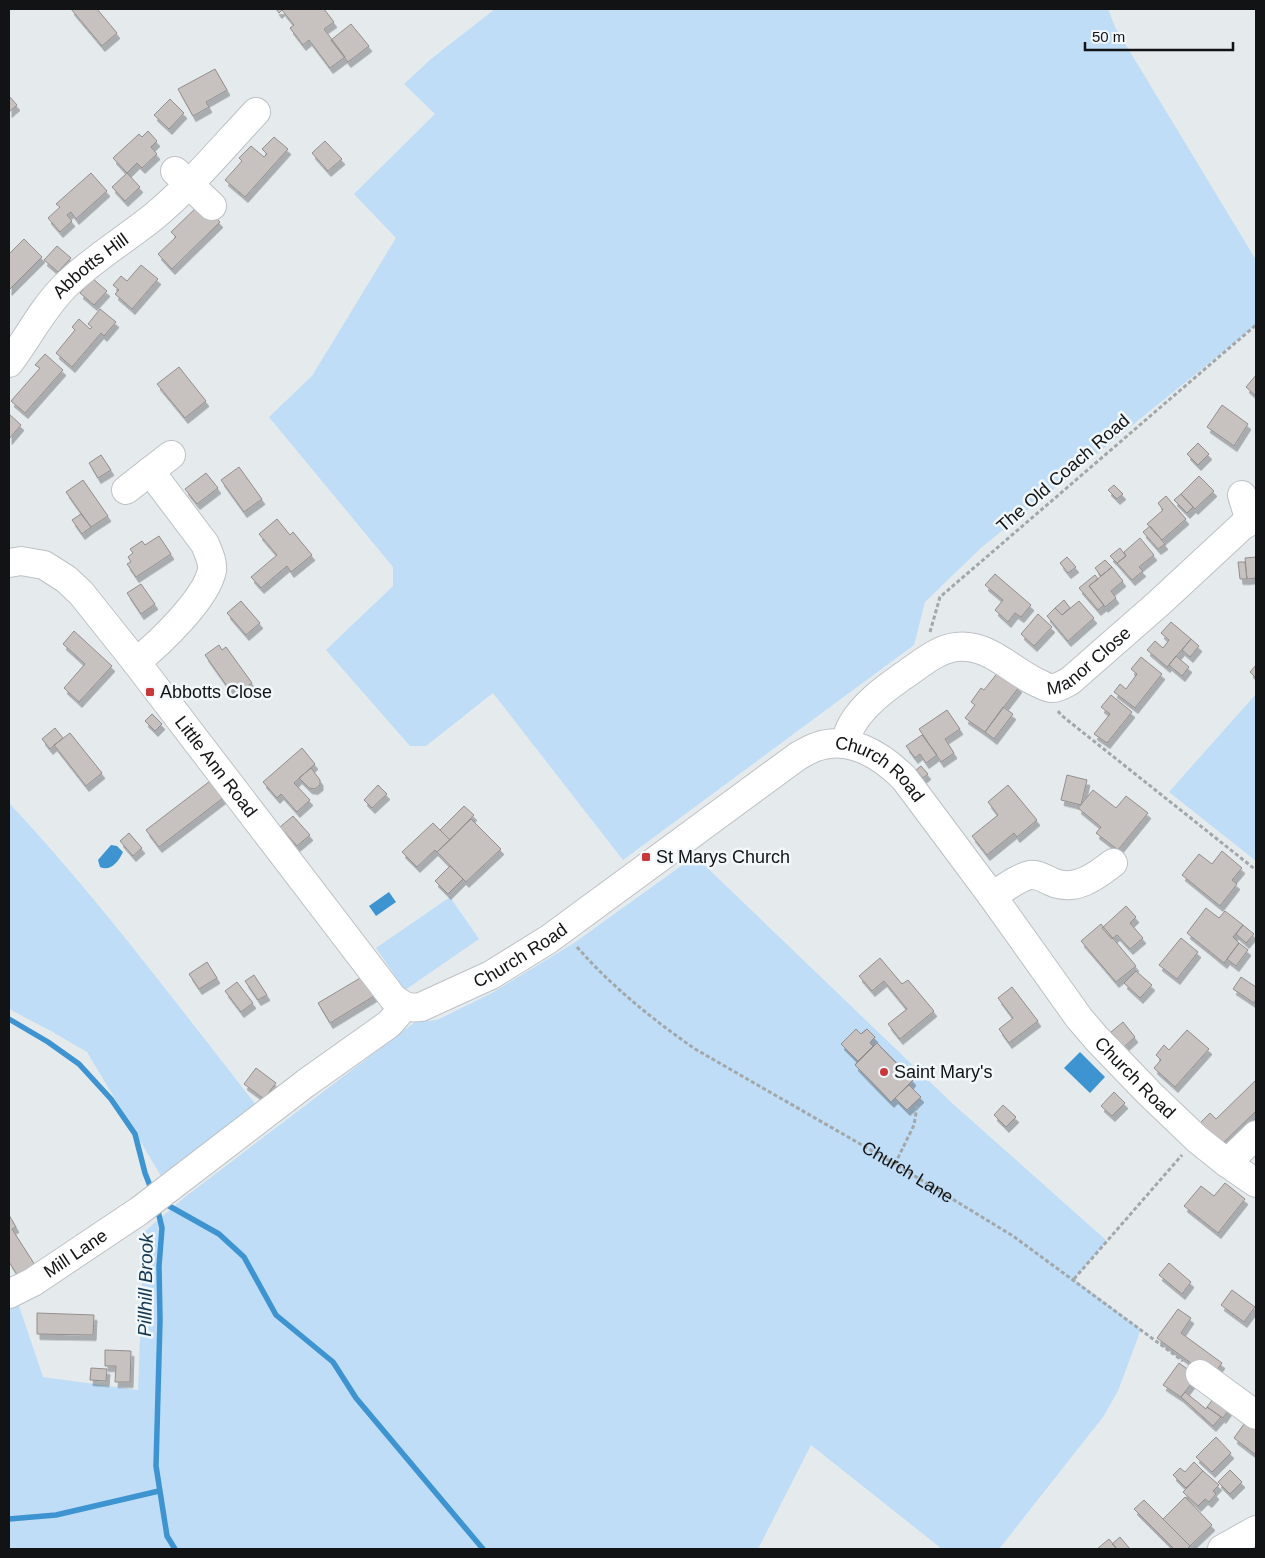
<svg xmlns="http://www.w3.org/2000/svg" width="1265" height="1558" font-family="Helvetica,sans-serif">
  <defs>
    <filter id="shadow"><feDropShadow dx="3" dy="5.5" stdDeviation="0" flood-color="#0004"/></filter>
  </defs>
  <rect width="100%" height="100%" fill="#e5eaed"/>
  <!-- green -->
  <path fill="#bfddf6" d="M495,9H1108L1115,27L1256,260V325L982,547L925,602L914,645L623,860L493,693L426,746H410L326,650L393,586V567L269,417L312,376L396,238L354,194L435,114L404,84L431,59Z
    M1256,694V861L1169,792Z
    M9,803C98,898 176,1003 256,1105L161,1176L87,1052L51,1031L9,1009Z
    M695,856L953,1104L1107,1241L1074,1279L1141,1329L1118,1391L1103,1417L999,1549H942L811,1445L758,1549H9V1307L19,1306L43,1377L138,1390L144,1232L185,1197L415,1022L437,1020L492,993L574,943Z
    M450,897L479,939L405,990L376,948Z"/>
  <!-- water -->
  <path fill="#3e94d0" d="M111,845L117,846L123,852L122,854C118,862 110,872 100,867L98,860Z
    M389,892L396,902L376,916L369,906Z
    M1080,1052L1105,1077L1090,1093L1064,1068Z"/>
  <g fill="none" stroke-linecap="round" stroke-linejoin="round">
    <!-- stream -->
    <path stroke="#3e94d0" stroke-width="5.5" d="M9,1019L48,1042L79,1064L111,1099L135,1134L145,1173L152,1191
      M162,1202L219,1234L244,1257L276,1315L333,1362L356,1398L483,1549
      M157,1207L162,1228L159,1266L160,1320L156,1466L167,1536L175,1549
      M9,1519L56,1515L159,1491"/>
  </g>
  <!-- building -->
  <path fill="#c7c1c0" stroke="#948e8e" filter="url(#shadow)" d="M71,9H97L117,33L102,46Z
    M276,9H324L334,22L324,29L345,57L330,68L309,40L303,45L290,28L294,25L282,10L279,13Z
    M351,24L369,46L348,62L331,40Z
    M215,69L227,90L206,102L209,107L193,116L178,89Z
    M9,96L17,105L9,112Z
    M170,99L184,113L169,129L154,115Z
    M148,131L157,141L151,147L157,154L142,168L137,163L127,173L113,158L139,134L142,137Z
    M274,137L288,149L245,197L225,180L242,161L239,158L251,146L264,157L267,154L262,149Z
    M325,141L342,159L328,171L312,153Z
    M91,173L107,191L76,219L71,212L67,215L72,221L60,232L48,218L60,207L56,204Z
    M127,173L140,187L125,201L112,187Z
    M201,203L220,222L172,269L158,254L176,237L171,232Z
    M24,239L42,257L9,290V254Z
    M57,246L71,258L58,272L44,260Z
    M141,265L158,279L132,309L115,294L119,290L113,285L121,276L127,281Z
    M92,278L107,291L94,305L80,293Z
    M100,309L116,322L104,336L101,333L72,367L56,353L75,330L72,327L79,319L90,329L92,327L88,324Z
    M45,354L63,370L25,413L11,401L40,368L35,365Z
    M179,367L206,401L185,418L157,384Z
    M1256,375V396L1246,387Z
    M1222,405L1248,424L1234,446L1207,427Z
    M9,414L21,425L9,439Z
    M1198,443L1209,454L1198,465L1187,454Z
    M101,455L111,470L98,478L89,463Z
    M239,467L262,499L244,512L221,480Z
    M206,473L218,488L197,504L185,489Z
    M1199,476L1214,491L1195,509L1181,494Z
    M83,480L108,516L91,527L66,492Z
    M1114,485L1123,494L1117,499L1108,490Z
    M1181,494L1193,507L1187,513L1174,500Z
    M1166,496L1186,519L1162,540L1147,524L1163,510L1158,503Z
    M81,514L91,527L82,534L72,520Z
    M277,519L290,535L293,532L312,555L291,572L287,566L261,588L251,577L277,555L259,534Z
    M1150,526L1165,544L1158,549L1143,532Z
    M159,536L171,554L136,577L127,564L131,562L128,557L133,553L130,549L142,541L145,545Z
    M1140,538L1154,555L1139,567L1143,571L1132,580L1117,563L1126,556L1124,552Z
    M1120,548L1126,556L1117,563L1110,556Z
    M1067,557L1076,567L1068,573L1060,563Z
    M1256,557V578L1247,579L1245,558Z
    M1105,560L1112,567L1101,576L1095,568Z
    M1238,562H1245L1247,579H1240Z
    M1112,567L1123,581L1111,591L1116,598L1105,607L1089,586Z
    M995,574L1031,605L1021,617L1015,613L1008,622L995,610L1003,600L985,585Z
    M1095,575L1098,579L1089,586L1104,605L1098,610L1079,588Z
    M141,584L155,604L141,614L127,593Z
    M1064,600L1070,608L1062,615L1055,608Z
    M241,601L260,623L246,635L227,613Z
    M1079,601L1094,618L1068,641L1047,616L1055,608L1062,615Z
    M1038,614L1052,627L1034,646L1021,634Z
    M1171,622L1191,639L1167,667L1147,650L1155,641L1163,648L1169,640L1161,633Z
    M74,631L112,666L79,702L64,688L85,664L63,644Z
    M1191,639L1199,646L1190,657L1182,650Z
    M219,645L222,650L226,647L252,683L239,692L234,686L229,689L205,655Z
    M1176,656L1189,667L1182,676L1169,665Z
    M1141,657L1162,674L1135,708L1114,692L1120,684L1126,689L1137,674L1131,669Z
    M1256,665V678L1250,672Z
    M999,671L1019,687L985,732L965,718L975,705L971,702L981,688L984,690Z
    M1111,695L1132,712L1107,743L1094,734L1110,714L1101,707Z
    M1003,707L1013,714L994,739L985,732Z
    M947,710L960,729L945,739L954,753L941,762L919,729Z
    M152,714L162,724L155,731L145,721Z
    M55,728L63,738L50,749L42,739Z
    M70,733L102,773L86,786L54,745Z
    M922,735L937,755L926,763L920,754L915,758L906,746Z
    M302,748L315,764L294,783L310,800L297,812L281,794L277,798L263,782Z
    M921,766L928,774L923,778L916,770Z
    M311,768L320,780V785L315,789L309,788L299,778Z
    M1067,775L1087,780L1081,805L1061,800Z
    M214,778L227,795L159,847L146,830Z
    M378,785L387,794L372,808L364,800Z
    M1008,785L1037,820L1017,837L1014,833L987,855L972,836L998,815L988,802Z
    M1093,790L1116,808L1126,796L1148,813L1118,850L1096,833L1101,827L1078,808Z
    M464,806L474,815L450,840L440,830Z
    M293,816L310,835L297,846L280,827Z
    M471,819L501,849L466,882L437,852Z
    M433,823L450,840L437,852L435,850L417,867L402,852Z
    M129,833L142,848L133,856L120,841Z
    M1222,851L1242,868L1232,880L1237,884L1220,906L1182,875L1199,854L1212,864Z
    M450,866L463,879L448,894L435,881Z
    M1126,906L1136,917L1130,923L1143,938L1130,949L1117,935L1112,939L1102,928Z
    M1206,908L1219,918L1225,911L1243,925L1233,937L1239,943L1224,963L1187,933Z
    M1101,924L1136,966L1116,982L1081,941Z
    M1243,925L1254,934L1246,943L1236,934Z
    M1181,938L1198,952L1177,979L1159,965Z
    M1239,943L1248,950L1236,966L1227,959Z
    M880,958L902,984L908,980L934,1011L900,1039L888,1024L907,1009L884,981L872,991L859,976Z
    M207,962L217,978L199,989L189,974Z
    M1136,971L1152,985L1140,998L1124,983Z
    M367,974L379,993L330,1023L318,1003Z
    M254,975L267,995L258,1000L245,981Z
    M1241,977L1256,987V999L1254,1003L1233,989Z
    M237,982L253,1003L241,1012L225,991Z
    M1012,987L1038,1021L1009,1043L999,1029L1013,1018L998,998Z
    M1123,1022L1135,1037L1124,1047L1111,1032Z
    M856,1029L861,1034L867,1029L875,1037L870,1043L873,1046L858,1061L841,1044Z
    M856,1029L861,1034L867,1029L875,1037L870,1043L873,1046L877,1043L913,1080L909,1085L921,1097L907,1110L895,1098L891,1102L855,1065L858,1061L841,1044Z
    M1187,1030L1209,1049L1175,1087L1154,1068L1161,1060L1156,1055L1164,1045L1169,1050Z
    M877,1043L913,1080L891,1102L855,1065Z
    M256,1068L276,1083L264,1099L244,1084Z
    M1256,1080V1111L1218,1148L1203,1133L1207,1129L1200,1123L1210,1113L1216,1119Z
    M909,1085L921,1097L907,1110L895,1098Z
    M1114,1092L1125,1103L1112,1116L1101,1106Z
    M1003,1105L1016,1117L1006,1127L994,1115Z
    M1225,1183L1245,1199L1218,1233L1184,1206L1201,1186L1214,1196Z
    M9,1215L16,1227L12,1229L35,1265L18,1276L9,1262Z
    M1169,1263L1191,1282L1182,1294L1159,1275Z
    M1232,1290L1255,1307L1244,1322L1221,1305Z
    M1178,1309L1191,1318L1181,1333L1222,1363L1211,1378L1157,1338Z
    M37,1313L94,1315L93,1335L37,1334Z
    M105,1350L131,1351L130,1382H115L116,1366H105Z
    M1179,1363L1197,1376L1181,1397L1163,1385Z
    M91,1368L107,1369L106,1381L90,1380Z
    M1185,1392L1206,1409L1207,1407L1221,1417L1213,1426L1181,1397Z
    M1217,1394L1232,1405L1223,1418L1207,1407Z
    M1249,1417L1256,1422V1455L1234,1438Z
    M1216,1437L1231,1453L1212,1472L1196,1457Z
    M1194,1462L1203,1471L1186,1488L1173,1475L1180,1468L1185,1472Z
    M1230,1470L1242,1482L1230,1494L1218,1482Z
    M1203,1471L1219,1485L1213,1491L1216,1494L1209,1502L1205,1499L1198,1506L1183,1492Z
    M1185,1497L1212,1525L1190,1546L1163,1519Z
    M1144,1500L1190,1546L1187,1549H1174L1134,1509Z
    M1120,1537L1130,1549H1117L1112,1544Z
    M1109,1539L1117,1549H1097Z"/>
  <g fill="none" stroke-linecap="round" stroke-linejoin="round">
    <!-- minor casing -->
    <g stroke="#bdc1c5" stroke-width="30">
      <g id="minor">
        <path d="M175,171L212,206"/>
        <path id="s2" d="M9,363C28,338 42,309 65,286C91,260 123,241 152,218C190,187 222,148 256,112"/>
        <path d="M126,490L171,455"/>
        <path d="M1242,495L1250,521"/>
        <path id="s3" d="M9,563L21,561L44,565L66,579L81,593L136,662L393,998C403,1006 408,1009 421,1007L491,975L549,939L798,756C804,753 810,749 816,747C849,735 881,755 904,778L992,896L1079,1018L1097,1039L1149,1093L1197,1139L1227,1163L1256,1183"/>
        <path d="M136,662C159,644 207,598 212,570C213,561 208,552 205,544L150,471"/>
        <path id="s4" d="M844,744C847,737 849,729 853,723C865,703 885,689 903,676C918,666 937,649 956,647C989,643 1011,671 1038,683C1043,685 1047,688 1052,688C1059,688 1064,684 1070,681L1159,603L1242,526L1256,518"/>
        <path d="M992,896C1002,890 1019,877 1030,875C1038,874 1045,879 1052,882C1075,892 1095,877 1113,863"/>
        <path d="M1227,1163L1256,1135"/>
        <path id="s5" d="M9,1294L33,1282L139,1211L306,1083L389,1024L397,1015L403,1006"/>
        <path d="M1200,1374L1256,1415"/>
        <path d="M1222,1549L1256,1530"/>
      </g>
    </g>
    <!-- path -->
    <g stroke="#a3a7a9" stroke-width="3" stroke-dasharray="4 2.5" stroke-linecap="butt">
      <path d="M930,632L940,597L1256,325"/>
      <path d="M1058,711L1061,715L1256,870"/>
      <path id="s1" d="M577,947C611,986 652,1019 695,1049L895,1164L1013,1236L1183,1361"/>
      <path d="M895,1164L914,1125L917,1106"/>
      <path d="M1074,1279L1182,1155"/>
    </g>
    <!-- minor -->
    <use href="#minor" stroke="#fff" stroke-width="28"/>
  </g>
  <!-- markers -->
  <g fill="#c8383b" stroke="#f2f7fb" stroke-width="2">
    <rect x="145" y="687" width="10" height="10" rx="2.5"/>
    <rect x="641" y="852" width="10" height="10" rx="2.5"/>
    <circle cx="884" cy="1072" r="5"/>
  </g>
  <g text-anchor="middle" stroke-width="5" stroke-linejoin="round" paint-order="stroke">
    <!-- street labels -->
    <g font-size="18" fill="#121315" stroke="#f2f7fb">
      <text dy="6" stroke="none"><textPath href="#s2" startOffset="128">Abbotts Hill</textPath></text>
      <text transform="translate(1063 473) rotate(-41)" y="6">The Old Coach Road</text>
      <text dy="6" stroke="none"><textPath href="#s4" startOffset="305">Manor Close</textPath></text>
      <text dy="6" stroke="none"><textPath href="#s3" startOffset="302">Little Ann Road</textPath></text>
      <text dy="6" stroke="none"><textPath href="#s3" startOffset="1171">Church Road</textPath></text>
      <text dy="6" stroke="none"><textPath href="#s3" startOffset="736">Church Road</textPath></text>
      <text dy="6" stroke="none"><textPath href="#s3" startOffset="1576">Church Road</textPath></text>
      <text dy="6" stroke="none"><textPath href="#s1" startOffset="402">Church Lane</textPath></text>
      <text dy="6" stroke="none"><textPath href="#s5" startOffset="78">Mill Lane</textPath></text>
    </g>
    <!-- poi labels -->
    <g font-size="18" fill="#121315" stroke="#f2f7fb" text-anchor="start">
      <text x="160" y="698">Abbotts Close</text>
      <text x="656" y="863">St Marys Church</text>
      <text x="894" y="1078">Saint Mary's</text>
    </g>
    <!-- water labels -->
    <g font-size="19" font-style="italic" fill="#143851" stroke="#f2f7fb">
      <text transform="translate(145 1285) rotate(-89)" y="7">Pillhill Brook</text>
    </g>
  </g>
  <!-- border -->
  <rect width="1265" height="1558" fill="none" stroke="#121315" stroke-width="20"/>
  <!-- scale -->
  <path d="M1085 42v8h148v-8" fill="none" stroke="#121315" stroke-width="2.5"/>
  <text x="1092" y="42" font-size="15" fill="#121315" stroke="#f2f7fb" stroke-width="4" paint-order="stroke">50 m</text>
</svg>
